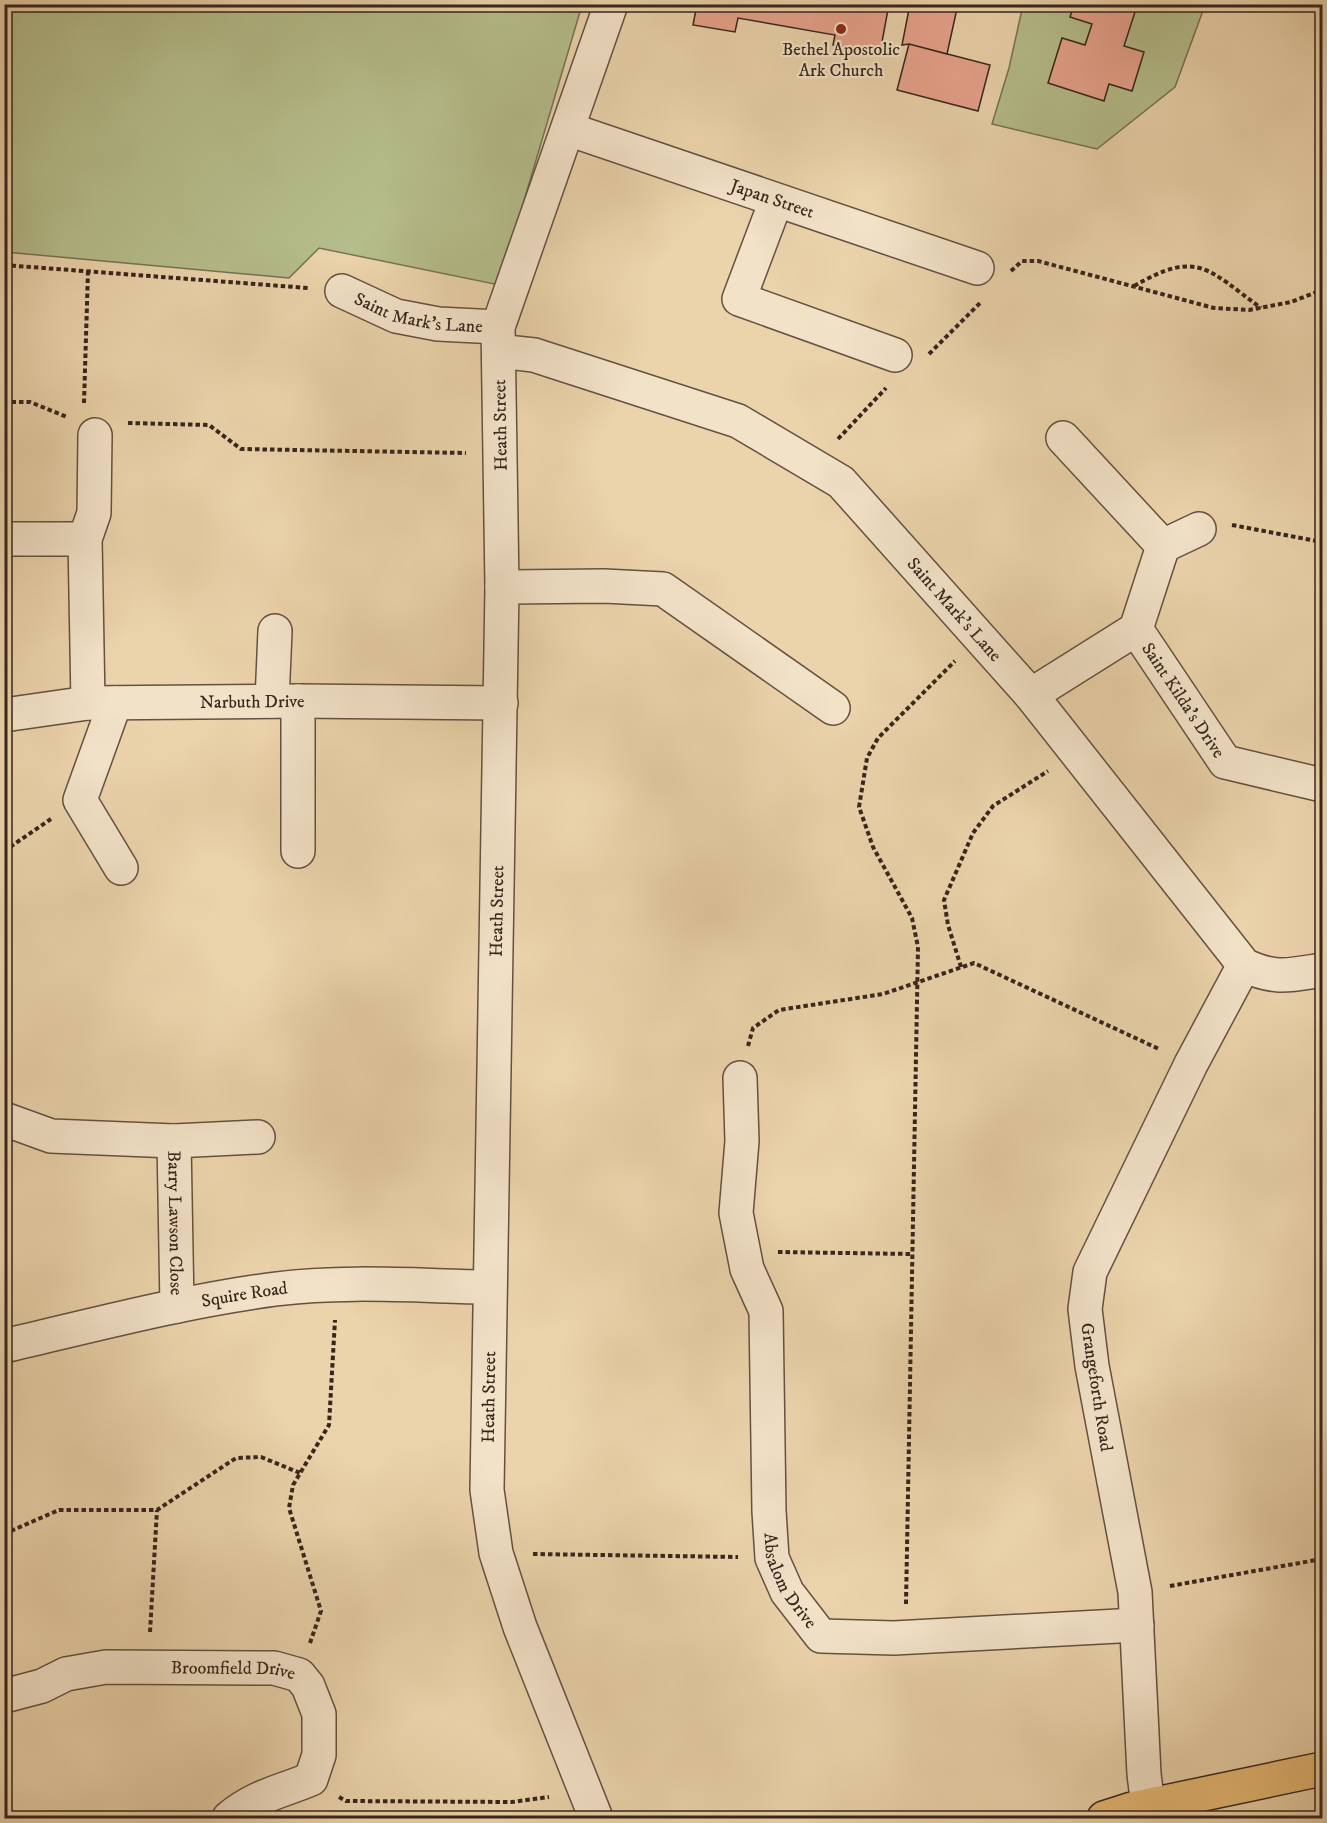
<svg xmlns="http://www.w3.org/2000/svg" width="1327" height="1823" font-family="'IM FELL DW Pica',serif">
  <rect width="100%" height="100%" fill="#ebd3ab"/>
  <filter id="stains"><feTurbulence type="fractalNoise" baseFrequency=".00333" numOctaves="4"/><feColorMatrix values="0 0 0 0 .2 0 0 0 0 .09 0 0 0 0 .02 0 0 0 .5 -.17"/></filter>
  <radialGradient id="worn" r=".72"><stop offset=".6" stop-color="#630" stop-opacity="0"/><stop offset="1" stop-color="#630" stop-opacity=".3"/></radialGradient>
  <!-- green -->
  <path fill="#b5bd8b" stroke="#767254" stroke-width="1.5" d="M4,5H582L499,285L319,248L289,278L5,252Z
    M1023,5H1205L1175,87L1097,149L992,124L1009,68Z"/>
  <!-- building -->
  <path fill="#e7a38d" stroke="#37261d" stroke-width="1.5" d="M697,4H889L880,53L833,45L835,35L738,18L735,32L693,25Z
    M910,4H958L947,54L909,44L902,45Z
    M1074,4L1137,6L1124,46L1144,52L1132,91L1109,84L1104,101L1048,83L1062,38L1085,45L1092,24L1070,17Z
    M909,44L990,65L978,111L897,90Z"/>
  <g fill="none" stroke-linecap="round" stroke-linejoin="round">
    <!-- minor casing -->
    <g stroke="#645140" stroke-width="36">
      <g id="minor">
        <path id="s1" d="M568,129L977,268"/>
        <path d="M776,201L739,299L895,355"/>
        <path id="s2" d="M342,291L396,316L438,324L498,327"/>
        <path id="s3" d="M499,351L534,355L738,421L841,482L1031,695L1244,965C1275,980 1290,975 1322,970"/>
        <path id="s4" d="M1063,438L1163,546L1136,629L1225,762L1322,785"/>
        <path d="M4,539H85"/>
        <path d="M1163,546L1199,529"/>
        <path d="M502,587L604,586L663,589L833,708"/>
        <path d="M1031,695L1136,629"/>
        <path d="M272,701L275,631"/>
        <path d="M88,703L85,539L94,513L95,435"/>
        <path d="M115,703L80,800L121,868"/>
        <path id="s5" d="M4,715L88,703L298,701L501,703"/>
        <path d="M298,851V701"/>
        <path id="s6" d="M740,1078L742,1141L736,1213L747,1269L766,1311L769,1511L772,1558L787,1592L821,1636L894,1638L1137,1625"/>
        <path d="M4,1119L51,1136L174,1141L258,1137"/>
        <path id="s7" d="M174,1141L177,1306"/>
        <path id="s8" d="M4,1346C94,1325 184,1301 276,1289C345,1280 420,1286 489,1287"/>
        <path id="s9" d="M4,1696L42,1686L66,1674L106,1667L274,1668L299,1675L308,1686L319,1714V1755L311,1779C280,1792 255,1796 229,1818"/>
        <path d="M1148,1806L1144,1774L1135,1592L1092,1366L1085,1309L1090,1272L1191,1064L1244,965"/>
        <path id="s10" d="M596,1818L520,1627L496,1553L487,1490L502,587L498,327L611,4"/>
      </g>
    </g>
    <!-- highway casing -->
    <g stroke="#37261d" stroke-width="36">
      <path id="highway" d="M1104,1818L1132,1809L1322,1769"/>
    </g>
    <!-- path -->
    <path stroke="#37261d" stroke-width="4" stroke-dasharray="4.5 3" stroke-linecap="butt" d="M4,265L308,288
      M1011,271L1022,261H1038L1214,308L1249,310L1291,302L1322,290
      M1134,286C1198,249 1207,269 1261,308
      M929,354L981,302
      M4,402H30L67,417
      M84,403L88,271
      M128,423L209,425L241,449L466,453
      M838,439L886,388
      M1232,525L1322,542
      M4,851L51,819
      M961,967L948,925L944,900L973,833L993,806L1048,771
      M748,1046L753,1028L779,1010L883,994L974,963L1159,1049
      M778,1252L912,1254
      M4,1534L59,1510H157L236,1458L261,1457L300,1473
      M533,1554L738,1557
      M1170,1586L1322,1559
      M906,1604L918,947L912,918L873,847L859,807L867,758L878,738L955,661
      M150,1632L157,1510
      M310,1643L321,1611L289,1508L293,1485L329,1425L335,1320
      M339,1797L346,1801L512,1802L549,1797"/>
    <!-- minor -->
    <use href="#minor" stroke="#f2e2c8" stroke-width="33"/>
    <!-- highway -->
    <use href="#highway" stroke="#e6ba76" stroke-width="33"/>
  </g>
  <!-- markers -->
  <circle fill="#8f2418" stroke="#f2e2c8" stroke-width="2" cx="841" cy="29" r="6"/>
  <g text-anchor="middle" stroke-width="4.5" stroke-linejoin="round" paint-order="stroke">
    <!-- poi labels -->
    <g font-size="18" fill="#37261d" stroke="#f2e2c8">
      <text x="841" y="55">Bethel Apostolic<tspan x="841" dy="21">Ark Church</tspan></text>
    </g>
    <!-- street labels -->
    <g font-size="18" fill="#37261d" stroke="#f2e2c8">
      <text dy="6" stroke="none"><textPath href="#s1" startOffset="216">Japan Street</textPath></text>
      <text dy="6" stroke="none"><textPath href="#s2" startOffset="81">Saint Mark's Lane</textPath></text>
      <text transform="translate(500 425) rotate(-91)" y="6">Heath Street</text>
      <text dy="6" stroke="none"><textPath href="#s3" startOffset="540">Saint Mark's Lane</textPath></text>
      <text dy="6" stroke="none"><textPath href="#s4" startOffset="320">Saint Kilda's Drive</textPath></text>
      <text dy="6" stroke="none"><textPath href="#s5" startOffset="249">Narbuth Drive</textPath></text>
      <text dy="6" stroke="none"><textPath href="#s10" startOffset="926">Heath Street</textPath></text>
      <text dy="6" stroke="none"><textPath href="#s7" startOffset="82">Barry Lawson Close</textPath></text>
      <text dy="6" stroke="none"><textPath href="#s8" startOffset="246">Squire Road</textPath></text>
      <text transform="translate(1097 1387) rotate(81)" y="6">Grangeforth Road</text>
      <text dy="6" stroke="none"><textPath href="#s10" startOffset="440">Heath Street</textPath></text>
      <text dy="6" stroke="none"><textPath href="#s6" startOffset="513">Absalom Drive</textPath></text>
      <text dy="6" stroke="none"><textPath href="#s9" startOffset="234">Broomfield Drive</textPath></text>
    </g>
  </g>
  <!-- margin -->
  <rect width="1327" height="1823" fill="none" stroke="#ebd3ab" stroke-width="24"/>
  <rect x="6" y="6" width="1315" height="1811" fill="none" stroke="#37261d" stroke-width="3"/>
  <rect x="12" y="12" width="1303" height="1799" fill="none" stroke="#37261d" stroke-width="1.5"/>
  <rect width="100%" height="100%" filter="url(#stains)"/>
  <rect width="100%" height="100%" fill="url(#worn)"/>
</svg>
